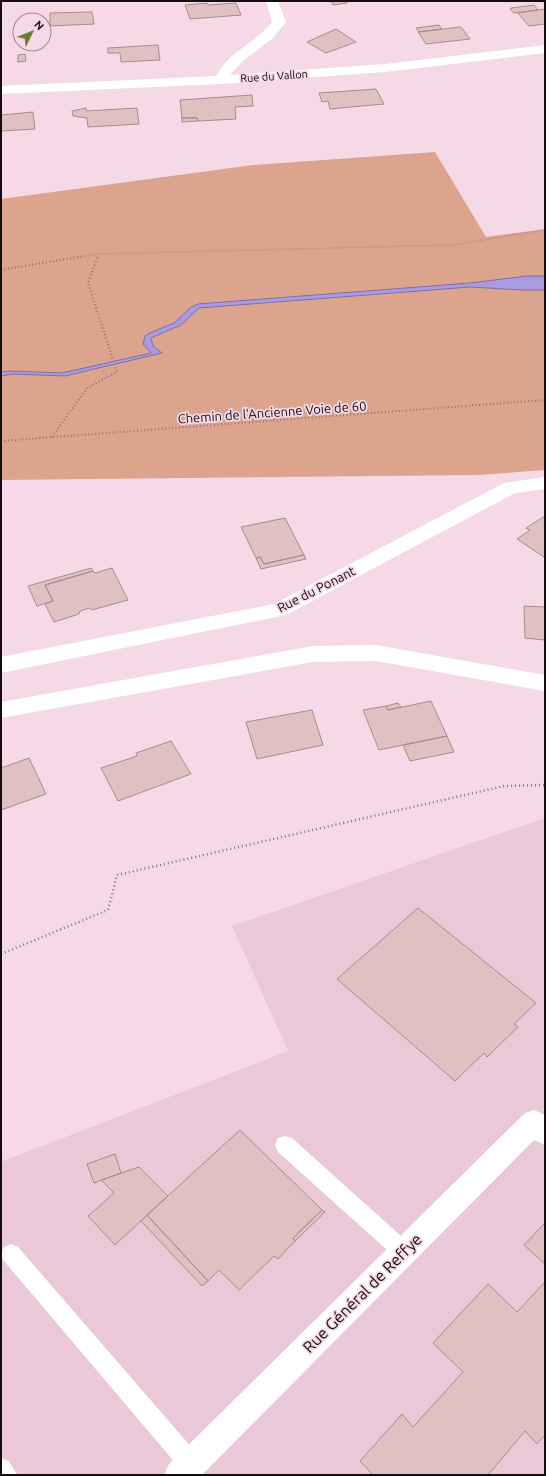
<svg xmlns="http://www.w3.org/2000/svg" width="546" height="1476" font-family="Ubuntu,sans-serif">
  <rect width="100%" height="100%" fill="#f6d9e6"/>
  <!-- built -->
  <path fill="#ebc8d8" d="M545,818V1475H1V1162L288,1051L232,926Z"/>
  <!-- green -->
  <path fill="#dda48d" d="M435,152L486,237L545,229V470L480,475L1,480V199L253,165Z"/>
  <!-- water -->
  <path fill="#aa9ae1" stroke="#7e70a3" d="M527,276H545V290H521L470,287L199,308L181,325L151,338L153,346L162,353L65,376L13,374L1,376V372L11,371L62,373L151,353L143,344L145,336L152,332L174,323L191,307L198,304L470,283Z"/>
  <!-- building -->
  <path fill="#e0c1c2" stroke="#a98b8d" d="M331,1H349H346L347,3L333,5Z
    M207,3L208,5L236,3L241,15L190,19L185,5Z
    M534,5L538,10L514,13L510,9L511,8Z
    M545,9V24L529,26L518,13Z
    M92,12L94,24L50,26V13Z
    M439,25L442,29L419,32L416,28Z
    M461,27L470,39L426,44L418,32Z
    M336,29L356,42L326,53L307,42Z
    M158,45L160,60L121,62L120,53H108V48Z
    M25,54L26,61L18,62V55Z
    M376,89L384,104L330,109L328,101L322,102L319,93Z
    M252,95L253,106L235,107L236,119L198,121L197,118H182L180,100Z
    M86,108V111L137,108L139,124L88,127L87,118L73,116L72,111Z
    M33,112L35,129L1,131V115Z
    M182,118H197L198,121L182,122Z
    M545,516V557H544L517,539L530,530L526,528Z
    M285,518L304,555L264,564L260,557L256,558L241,527Z
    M304,555L306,559L261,569L256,558L260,557L264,564Z
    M91,568L93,571L45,585L53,601L37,606L28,586Z
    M112,568L128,600L92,610L90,608L80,611L79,614L54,622L45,604L53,601L45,585L93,571L95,573Z
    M524,606L545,607V640L525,638Z
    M431,701L447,736L379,750L363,710L386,706L388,710Z
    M398,703L401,707L388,710L386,706Z
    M312,710L323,745L257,759L246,722Z
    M447,736L454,752L410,761L403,745Z
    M171,741L191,774L118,801L101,768L137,756L136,753Z
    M29,758L46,794L1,810V768Z
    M418,908L536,1003L514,1024L518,1027L487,1057L484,1053L455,1081L337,979Z
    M240,1130L322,1210L293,1238L295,1241L278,1259L274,1256L239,1290L219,1270L208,1281L147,1215Z
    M115,1154L121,1173L94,1183L87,1164Z
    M139,1167L168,1196L115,1245L88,1216L114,1193L101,1180Z
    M322,1210L325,1212L295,1241L293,1238Z
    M147,1215L208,1281L202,1286L141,1221Z
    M545,1223V1264L524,1245Z
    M545,1282V1435L537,1444L525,1431L488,1475H373L360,1461L402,1414L413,1427L463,1372L433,1343L488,1284L517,1312Z"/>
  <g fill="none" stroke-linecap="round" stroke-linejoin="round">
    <!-- path-far2 -->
    <path stroke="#87747d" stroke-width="1.5" stroke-dasharray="0.5 2" stroke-linecap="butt" d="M78,257L99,254
      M98,257L99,254L452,245L545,230"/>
    <!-- path-far1 -->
    <path stroke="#87747d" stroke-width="2" stroke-dasharray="1 2.5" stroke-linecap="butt" d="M1,270L84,256
      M52,437L87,388L117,372L88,283L98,256
      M1,441L545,400"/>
    <!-- path -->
    <path stroke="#87747d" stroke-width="2.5" stroke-dasharray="1 3" stroke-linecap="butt" d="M1,954L108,910L117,875L504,786L545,785"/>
    <!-- service -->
    <path fill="#fff" fill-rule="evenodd" d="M285,1136L292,1138L411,1245L414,1252L411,1259L404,1262L397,1259L278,1152L275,1145L278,1138Z
      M11,1244L18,1247L199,1456L202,1464L199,1472L192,1475L183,1472L4,1261L1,1255L4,1247Z
      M1,1458L9,1461L17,1475H1Z"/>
    <!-- minor -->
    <path fill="#fff" fill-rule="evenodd" d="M266,1H278L286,22L273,38L244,60L230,75L385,64L545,45V53L385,72L221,84L1,94V86L216,76C228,52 256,43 272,22Z
      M545,477V489L515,493L286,615L1,673V657L274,604L504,483Z
      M376,645L545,675V691L376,661L313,662L1,718V702L313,646Z
      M534,1110L545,1115V1145L534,1140L202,1475H164L169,1464L525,1113Z"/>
  </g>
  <g text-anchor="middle" stroke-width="3.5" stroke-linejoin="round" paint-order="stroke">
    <!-- far-street labels -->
    <g font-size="11" fill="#160d12" stroke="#f6d9e6">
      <text transform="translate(274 76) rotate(-4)" y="4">Rue du Vallon</text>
    </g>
    <!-- street labels -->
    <g font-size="13" fill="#160d12" stroke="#f6d9e6">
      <text transform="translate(272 412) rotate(-4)" y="5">Chemin de l'Ancienne Voie de 60</text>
      <text transform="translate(316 589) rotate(-27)" y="5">Rue du Ponant</text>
    </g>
    <!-- near-street labels -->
    <g font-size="16" fill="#160d12" stroke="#f6d9e6">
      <text transform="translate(362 1293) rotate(-45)" y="6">Rue Général de Reffye</text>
    </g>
  </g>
  <!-- border -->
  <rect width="546" height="1476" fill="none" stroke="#160d12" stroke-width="4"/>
  <!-- north arrow -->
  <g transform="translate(32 32) rotate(47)"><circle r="19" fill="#f6d9e6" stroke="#9c8791"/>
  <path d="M0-3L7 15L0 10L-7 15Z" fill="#688032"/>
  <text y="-6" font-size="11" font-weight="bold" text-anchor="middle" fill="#160d12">N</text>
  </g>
</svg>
